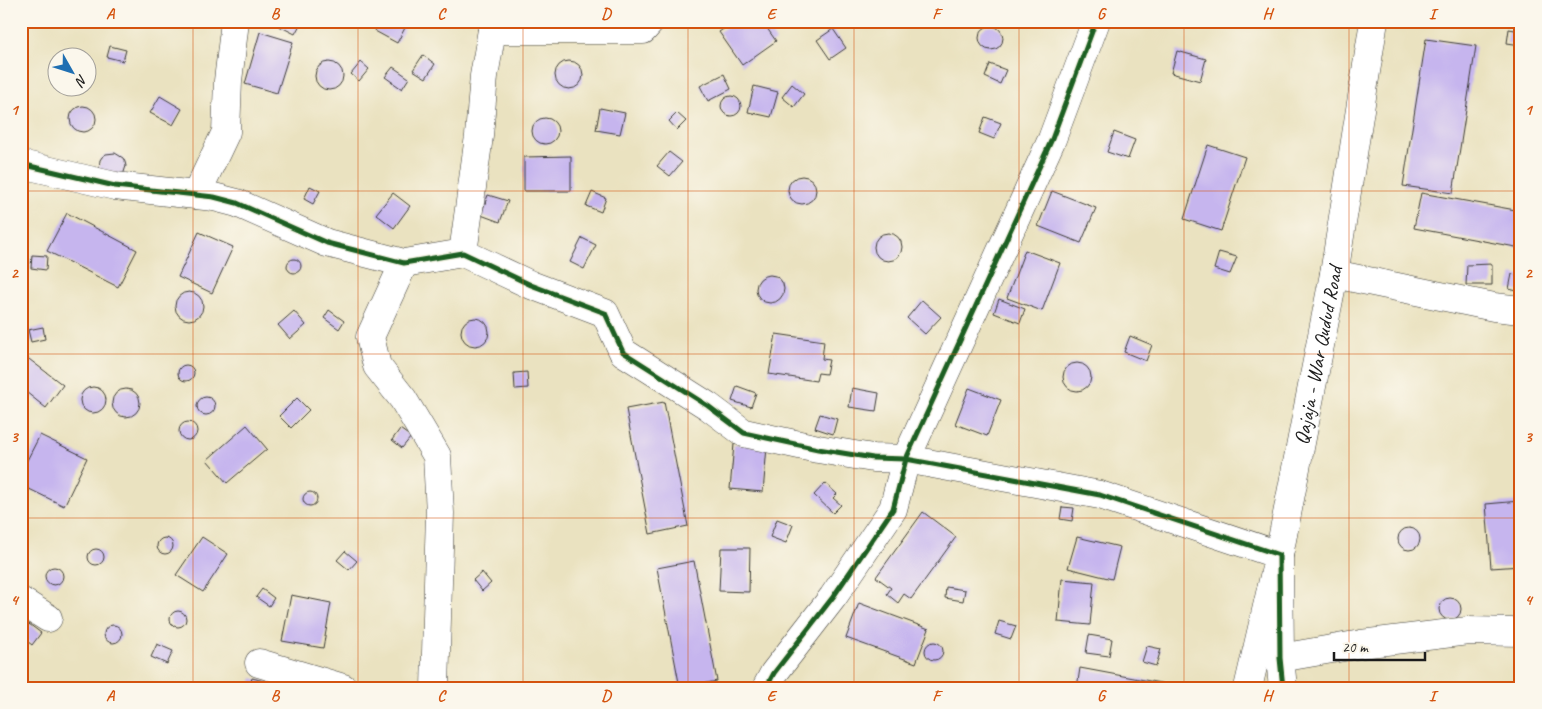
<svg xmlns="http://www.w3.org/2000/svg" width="1542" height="709" font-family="Caveat,sans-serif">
  <rect width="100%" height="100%" fill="#fbf7ec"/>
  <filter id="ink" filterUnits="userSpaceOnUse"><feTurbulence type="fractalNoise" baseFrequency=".02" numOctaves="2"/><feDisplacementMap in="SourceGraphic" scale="10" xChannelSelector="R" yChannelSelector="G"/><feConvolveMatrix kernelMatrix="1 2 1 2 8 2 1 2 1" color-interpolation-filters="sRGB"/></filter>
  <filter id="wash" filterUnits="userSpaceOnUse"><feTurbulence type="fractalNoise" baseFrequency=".0096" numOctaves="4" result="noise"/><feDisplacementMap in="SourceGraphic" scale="20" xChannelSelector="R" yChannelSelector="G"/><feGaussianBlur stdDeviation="1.12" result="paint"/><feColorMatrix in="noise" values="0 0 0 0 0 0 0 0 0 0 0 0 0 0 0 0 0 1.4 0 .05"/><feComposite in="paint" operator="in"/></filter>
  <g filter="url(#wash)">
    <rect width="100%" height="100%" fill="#eae2c0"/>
    <g id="blocks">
      <!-- building -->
      <path fill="#c6b5ee" d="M269,21H302L295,34Z
        M381,21H397L406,26L397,43L375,31Z
        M672,21H694L691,26L684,29L677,28Z
        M735,21H762L776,41L742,65L719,32Z
        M979 38a12 12 0 1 1 24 0a12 12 0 1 1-24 0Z
        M833,29L846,48L830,59L817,40Z
        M1509,29L1521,31V45L1507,43Z
        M260,32L293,42L277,93L245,84Z
        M1426,39L1476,46L1453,193L1403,186Z
        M110,46L126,50L123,61L107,57Z
        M1177,51L1206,59L1200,81L1171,73Z
        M423,55L435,64L426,78L413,70Z
        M555 75a14 14 0 1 1 28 0a14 14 0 1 1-28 0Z
        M361,62L369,69L359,81L351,74Z
        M315 76a14 14 0 1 1 28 0a14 14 0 1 1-28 0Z
        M990,64L1006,70L1000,84L985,77Z
        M393,67L409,78L402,89L385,77Z
        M724,74L731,89L708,101L700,86Z
        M792,84L804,94L794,107L782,97Z
        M754,86L778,92L771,117L748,112Z
        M721 106a10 10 0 1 1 20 0a10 10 0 1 1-20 0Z
        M160,96L182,109L173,125L150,113Z
        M70 119a13 13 0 1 1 26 0a13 13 0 1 1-26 0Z
        M600,108L625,113L620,134L596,130Z
        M677,113L686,121L677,130L669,121Z
        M985,117L1001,123L994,139L979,133Z
        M532 131a13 13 0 1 1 26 0a13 13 0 1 1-26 0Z
        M1114,132L1135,140L1128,159L1107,152Z
        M1208,145L1245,157L1221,231L1184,219Z
        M669,152L682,162L670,176L657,166Z
        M115,153L123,158L125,162L126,166L123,175L99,169L100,160L102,157L106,154Z
        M571,156V191H524V157Z
        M788 190a14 14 0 1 1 28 0a14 14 0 1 1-28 0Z
        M310,186L320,191L313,204L304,199Z
        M1052,191L1096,208L1081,243L1038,226Z
        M592,192L606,198L601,212L586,206Z
        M393,193L410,206L394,228L376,214Z
        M1421,193L1521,211V248L1414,228Z
        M488,195L508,201L500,222L481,215Z
        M67,213L137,250L118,287L47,251Z
        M199,232L233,247L212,293L178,277Z
        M874 247a14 14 0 1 1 28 0a14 14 0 1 1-28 0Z
        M582,238L596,245L584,269L570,262Z
        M1025,250L1060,263L1042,311L1007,298Z
        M1219,252L1237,257L1230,274L1214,269Z
        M32,255L47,256L46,270L31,268Z
        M287 266a7 7 0 1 1 14 0a7 7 0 1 1-14 0Z
        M1492,264V285H1466L1467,265Z
        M1512,274L1521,276V292L1509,289Z
        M756 289a14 14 0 1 1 28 0a14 14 0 1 1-28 0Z
        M175 306a14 14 0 1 1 28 0a14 14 0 1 1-28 0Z
        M999,299L1025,309L1020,323L994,313Z
        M922,300L941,317L925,334L907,318Z
        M329,310L344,321L339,329L324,318Z
        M294,311L306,325L290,339L278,325Z
        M461 332a14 14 0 1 1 28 0a14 14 0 1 1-28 0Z
        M43,327L45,339L31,342L28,330Z
        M776,334L824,341L822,359L829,360L826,374L818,373L816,381L769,374Z
        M1130,336L1152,345L1146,361L1124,352Z
        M21,353L63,385L46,408L21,388Z
        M1063 377a14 14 0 1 1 28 0a14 14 0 1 1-28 0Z
        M178 373a8 8 0 1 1 16 0a8 8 0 1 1-16 0Z
        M527,372L528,388L515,389L514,373Z
        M737,386L756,393L751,407L732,401Z
        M80 400a13 13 0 1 1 26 0a13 13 0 1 1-26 0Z
        M852,388L879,393L876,411L849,407Z
        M969,388L1001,400L987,436L955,424Z
        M112 403a14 14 0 1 1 28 0a14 14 0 1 1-28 0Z
        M197 406a9 9 0 1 1 18 0a9 9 0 1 1-18 0Z
        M297,398L309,410L291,428L279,416Z
        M664,402L688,526L650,534L626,409Z
        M820,414L837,419L833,434L815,428Z
        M179 431a9 9 0 1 1 18 0a9 9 0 1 1-18 0Z
        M247,425L267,449L227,483L207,460Z
        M400,429L411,437L402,448L392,440Z
        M40,435L87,458L64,506L21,485V472Z
        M734,444L767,447L763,492L730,489Z
        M825,483L837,494L833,498L841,505L833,513L814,495Z
        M303 499a7 7 0 1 1 14 0a7 7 0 1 1-14 0Z
        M1520,501L1521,566L1491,568L1486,504Z
        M1062,507L1074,508L1072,521L1060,519Z
        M923,512L956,537L911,599L904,594L898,603L887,594L891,588L876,577Z
        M777,519L793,525L786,543L770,537Z
        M1398 539a11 11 0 1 1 22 0a11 11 0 1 1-22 0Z
        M202,537L228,554L203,592L176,575Z
        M1077,537L1120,547L1112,579L1068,568Z
        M157 546a8 8 0 1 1 16 0a8 8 0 1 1-16 0Z
        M721,548H750L749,592L719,591Z
        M88 557a8 8 0 1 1 16 0a8 8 0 1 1-16 0Z
        M345,551L357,561L349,570L337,560Z
        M694,561L717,681L680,688L657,568Z
        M45 576a9 9 0 1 1 18 0a9 9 0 1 1-18 0Z
        M482,572L491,583L482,591L473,580Z
        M1062,579L1094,582L1090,625L1058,622Z
        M946,587L965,590L963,601L945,598Z
        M262,589L274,598L269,606L256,597Z
        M291,595L331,603L323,648L282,641Z
        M1439 609a11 11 0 1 1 22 0a11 11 0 1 1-22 0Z
        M859,603L929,629L916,663L846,638Z
        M170 619a8 8 0 1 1 16 0a8 8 0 1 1-16 0Z
        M999,621L1016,626L1011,639L995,634Z
        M29,624L41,633L32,645L21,636Z
        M104 634a9 9 0 1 1 18 0a9 9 0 1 1-18 0Z
        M1089,635L1112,639L1109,656L1086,653Z
        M925 651a9 9 0 1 1 18 0a9 9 0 1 1-18 0Z
        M157,644L173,651L167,664L151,657Z
        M1147,646L1161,649L1156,666L1142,662Z
        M1080,668L1166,684V688H1077Z
        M252,678L275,684L274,688H249Z"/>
    </g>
  </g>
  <g filter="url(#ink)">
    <use href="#blocks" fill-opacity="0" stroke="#3b3a35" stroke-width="1"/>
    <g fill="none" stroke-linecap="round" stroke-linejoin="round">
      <!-- minor casing -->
      <g stroke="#3b3a35" stroke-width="29">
        <g id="minor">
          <path d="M492,30H643L651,21"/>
          <path d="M21,164L115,186L214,197L237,203L327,243L404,263L463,253L531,285L605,313L623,352L708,406L744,433L818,449L873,458L906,459L1100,495L1279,555L1280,658L1283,688"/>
          <path d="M196,195L226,132L228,81L235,21"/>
          <path d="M463,253L479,136L484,76L492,30V21"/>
          <path d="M404,263L370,337L377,366L403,399L437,456L440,513L435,688"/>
          <path d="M1334,274L1494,307L1521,310"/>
          <path d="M21,601L48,618"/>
          <path d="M1280,658L1361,644L1468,631L1521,632"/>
          <path d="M259,663L343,688"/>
          <path d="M766,688L774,673L833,597L893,509L906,459L1052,139L1096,21"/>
          <path id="s1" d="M1248,688L1279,555L1334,274L1374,21"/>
        </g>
      </g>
      <!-- minor -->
      <use href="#minor" stroke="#fff" stroke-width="28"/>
      <!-- cycleway casing -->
      <g stroke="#fbf7ec" stroke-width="8">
        <path id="cycleway" d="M21,164L115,186L214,197L237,203L327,243L404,263L463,253L531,285L605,313L623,352L708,406L744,433L818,449L873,458L906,459L1100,495L1279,555L1280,658L1283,688
          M766,688L774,673L833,597L893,509L906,459L1052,139L1096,21"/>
      </g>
      <!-- cycleway -->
      <use href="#cycleway" stroke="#1b5e20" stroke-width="5"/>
    </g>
  </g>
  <!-- grid -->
  <path fill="none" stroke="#d4530e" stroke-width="1" stroke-opacity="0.55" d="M193,21V688M358,21V688M523,21V688M688,21V688M854,21V688M1019,21V688M1184,21V688M1349,21V688M21,191H1521M21,354H1521M21,518H1521"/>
  <g text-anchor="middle" stroke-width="5" stroke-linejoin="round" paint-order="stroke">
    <!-- street labels -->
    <g font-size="21" fill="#1c1c1c" stroke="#fbf7ec">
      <text dy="7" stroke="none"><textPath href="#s1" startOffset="340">Qajaja - War Qudud Road</textPath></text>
    </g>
  </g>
  <!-- margin -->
  <rect width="1542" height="709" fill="none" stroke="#fbf7ec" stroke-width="55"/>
  <!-- north arrow -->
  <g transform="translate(72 72) rotate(129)"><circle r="24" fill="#fbf7ec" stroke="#a29f99"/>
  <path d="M0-4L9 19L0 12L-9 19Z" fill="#1f6fb2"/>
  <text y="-8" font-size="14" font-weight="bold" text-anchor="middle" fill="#1c1c1c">N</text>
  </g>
  <!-- scale -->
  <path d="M1334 652v8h91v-8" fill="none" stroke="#1c1c1c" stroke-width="2.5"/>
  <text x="1342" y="652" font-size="15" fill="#1c1c1c" stroke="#fbf7ec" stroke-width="4" paint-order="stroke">20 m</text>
  <rect x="28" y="28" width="1486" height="654" fill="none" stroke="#d4530e" stroke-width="2"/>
  <g font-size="16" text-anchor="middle" font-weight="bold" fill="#d4530e">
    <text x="110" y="19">A</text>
    <text x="275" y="19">B</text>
    <text x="441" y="19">C</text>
    <text x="606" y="19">D</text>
    <text x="771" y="19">E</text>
    <text x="936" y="19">F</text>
    <text x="1101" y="19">G</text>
    <text x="1267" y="19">H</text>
    <text x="1432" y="19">I</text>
    <text x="14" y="115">1</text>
    <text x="1528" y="115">1</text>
    <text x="14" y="278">2</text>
    <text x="1528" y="278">2</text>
    <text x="14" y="442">3</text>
    <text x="1528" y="442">3</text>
    <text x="14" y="605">4</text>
    <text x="1528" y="605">4</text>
    <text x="110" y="701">A</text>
    <text x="275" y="701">B</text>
    <text x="441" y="701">C</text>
    <text x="606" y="701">D</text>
    <text x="771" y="701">E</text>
    <text x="936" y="701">F</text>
    <text x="1101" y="701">G</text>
    <text x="1267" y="701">H</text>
    <text x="1432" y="701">I</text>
  </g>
</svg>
